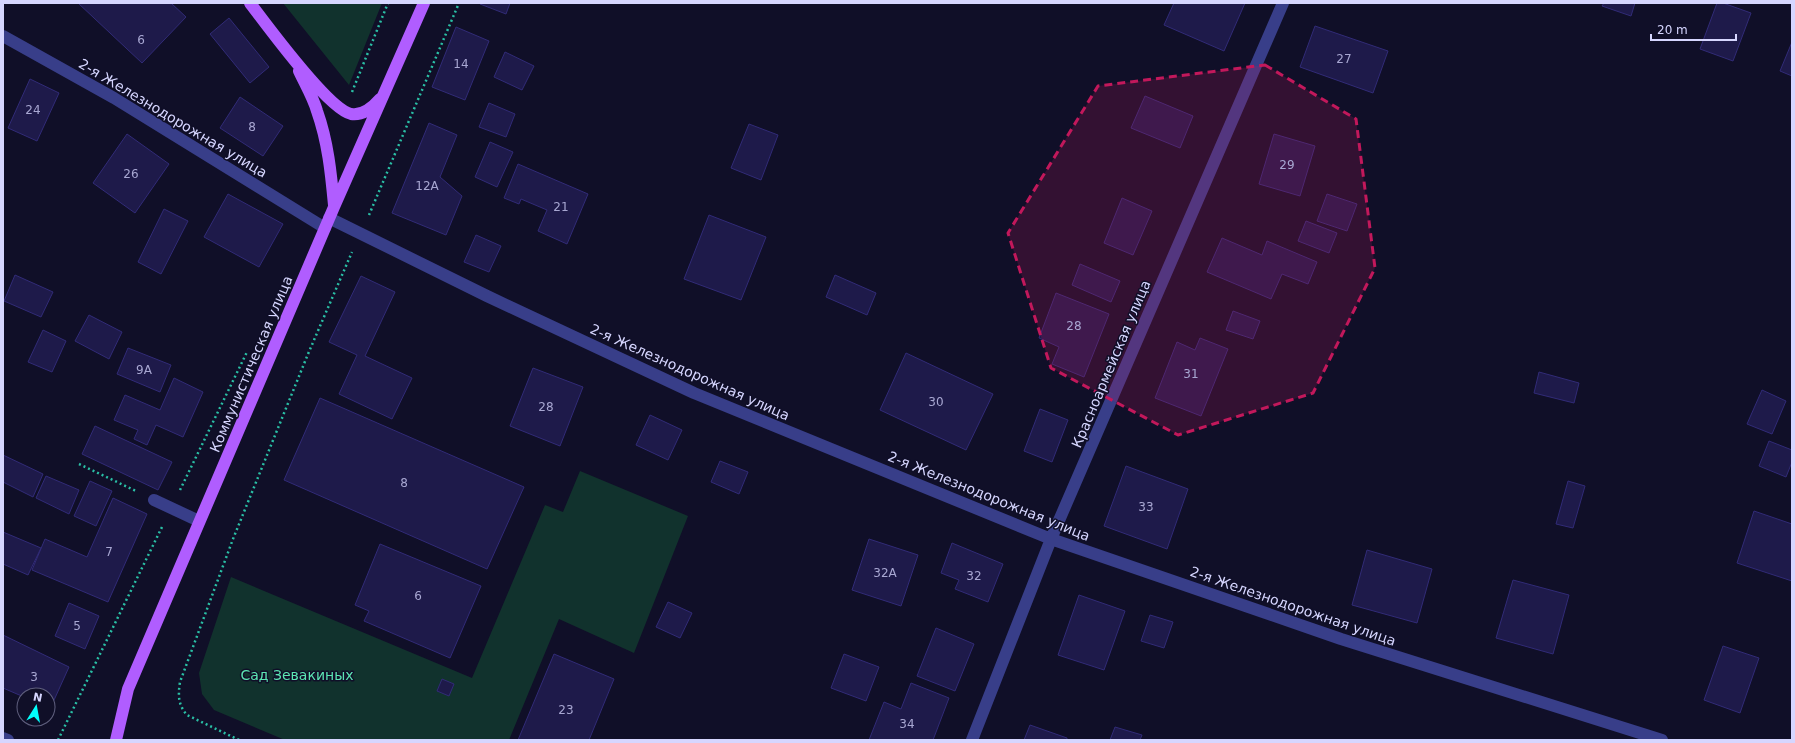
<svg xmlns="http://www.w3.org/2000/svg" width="1795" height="743" font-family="'DejaVu Sans',sans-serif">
  <rect width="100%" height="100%" fill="#100f28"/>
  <!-- green -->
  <path fill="#11322d" d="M283,3H382L349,85Z
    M580,471L688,516L634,653L559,619L509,740H285L214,710L202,694L199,673L231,577L472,678L545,505L563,512Z"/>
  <!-- building -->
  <path fill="#1e1a4a" stroke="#312b77" d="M78,3H171L186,17L142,63Z
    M480,3H510L506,14L480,4Z
    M1174,3H1245L1224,51L1164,25Z
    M1604,3H1635L1631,16L1602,6Z
    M1717,3H1723L1751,13L1733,61L1700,49Z
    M229,18L269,67L250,83L210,34Z
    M1315,26L1388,51L1373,93L1300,67Z
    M456,27L489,41L465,100L432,87Z
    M1792,42V76L1780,71Z
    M505,52L534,66L522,90L494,77Z
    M30,79L59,93L37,141L8,128Z
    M1145,96L1193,116L1180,148L1131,128Z
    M240,97L283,126L263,156L220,128Z
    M489,103L515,114L506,137L479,127Z
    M429,123L457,135L440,177L462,196L446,235L392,213Z
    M749,124L778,135L761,180L731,168Z
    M127,134L169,164L135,213L93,183Z
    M1274,134L1315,146L1300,196L1259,184Z
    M490,142L513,152L497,187L475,177Z
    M518,164L588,194L567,244L538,231L547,210L521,199L519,204L504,198Z
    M228,194L283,224L259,267L204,237Z
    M1327,194L1357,204L1347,231L1317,221Z
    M1122,198L1152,211L1133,255L1104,243Z
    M164,209L188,221L161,274L138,262Z
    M709,215L766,237L741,300L684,279Z
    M1306,221L1337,233L1329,253L1298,241Z
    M476,235L501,246L489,272L464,262Z
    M1222,238L1262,255L1267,241L1317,262L1308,284L1282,274L1271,299L1207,272Z
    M1080,264L1120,281L1111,302L1072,285Z
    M15,275L53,292L41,317L4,301Z
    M835,275L876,293L867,315L826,297Z
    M361,276L395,292L365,356L412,378L392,419L339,394L357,355L329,342Z
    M1056,293L1109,314L1084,377L1052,364L1059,347L1039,338Z
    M1233,311L1260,321L1253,339L1226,330Z
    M89,315L122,332L109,359L75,341Z
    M43,330L66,341L52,372L28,362Z
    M1200,338L1228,349L1201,416L1155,398L1177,342L1195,350Z
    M128,348L171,365L160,392L117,374Z
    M906,353L993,394L966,450L880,410Z
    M533,368L583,387L560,446L510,426Z
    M1539,372L1579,383L1574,403L1534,393Z
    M174,378L203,392L183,437L156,425L147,445L134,439L138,430L114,420L125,395L160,410Z
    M1762,390L1786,401L1772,434L1747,424Z
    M320,398L524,487L487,569L284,480Z
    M1040,409L1068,420L1052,462L1024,451Z
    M650,415L682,430L668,460L636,445Z
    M95,426L172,462L158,490L82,454Z
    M1769,441L1792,450V462L1786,477L1759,466Z
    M3,455L43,474L33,497L3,482Z
    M720,461L748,472L739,494L711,482Z
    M1126,466L1188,489L1167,549L1104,526Z
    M46,476L79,490L69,514L36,498Z
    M90,481L112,491L96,526L74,516Z
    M1568,481L1585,486L1573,528L1556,524Z
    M113,498L147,514L108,602L32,570L45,539L87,557Z
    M1754,511L1792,524V581L1737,563Z
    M3,532L41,548L28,575L3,564Z
    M869,539L918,555L901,606L852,590Z
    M952,543L1003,564L988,602L955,589L959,580L941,573Z
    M380,544L481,586L450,658L364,621L369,611L355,605Z
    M1367,550L1432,569L1417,623L1352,605Z
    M1513,580L1569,595L1553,654L1496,638Z
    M1079,595L1125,611L1104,670L1058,655Z
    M668,602L692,613L680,638L656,627Z
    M69,603L99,616L85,649L55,636Z
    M1150,615L1173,622L1164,648L1141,641Z
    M936,628L974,644L955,691L917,676Z
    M3,635L69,667L50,709L48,708V695H24V697L3,688Z
    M1723,646L1759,658L1740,713L1704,700Z
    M554,654L614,679L589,740H518Z
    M844,654L879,667L866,701L831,688Z
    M442,679L454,684L449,696L437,691Z
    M911,683L949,698L933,740H869L884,702L901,709Z
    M1030,725L1067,738V740H1024Z
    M1115,727L1142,735L1140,740H1110Z"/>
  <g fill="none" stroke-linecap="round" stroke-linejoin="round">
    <!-- path -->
    <path stroke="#2abfa5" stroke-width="2.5" stroke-dasharray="2 3" stroke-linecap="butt" d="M352,92L388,3
      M369,215L459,3
      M79,464L136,491
      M180,490L247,352
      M58,740L162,527
      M239,740L187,715C178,705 178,695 180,682L233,539L308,354L352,252"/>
    <!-- minor -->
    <path stroke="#383e89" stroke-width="12" d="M3,36L114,98L325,228
      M329,218L487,296L694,393L1051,539L1341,639L1662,740
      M154,500L199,521
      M3,738L8,740
      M972,740L1051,539L1283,3"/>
    <!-- major -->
    <path stroke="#b05dff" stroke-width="12" d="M250,3C266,24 328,109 351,114C363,116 373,107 380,99
      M299,71C305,84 313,97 317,111C328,142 331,173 334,205
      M116,740L128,689L334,207L424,3"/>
  </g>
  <!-- marked area -->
  <path fill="#c2185b" fill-opacity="0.2" stroke="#c2185b" stroke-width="3" stroke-dasharray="8 5" stroke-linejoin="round" d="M1265,65L1356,119L1375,268L1313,393L1178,435L1051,368L1008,233L1098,86Z"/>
  <g text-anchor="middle" stroke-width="3" stroke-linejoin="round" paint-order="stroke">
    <!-- number labels -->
    <g font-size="12" fill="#a8a7d2">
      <text x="141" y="44">6</text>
      <text x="1344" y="63">27</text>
      <text x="461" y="68">14</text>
      <text x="33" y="114">24</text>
      <text x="252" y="131">8</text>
      <text x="1287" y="169">29</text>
      <text x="131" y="178">26</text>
      <text x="427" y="190">12А</text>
      <text x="561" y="211">21</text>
      <text x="1074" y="330">28</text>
      <text x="144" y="374">9А</text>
      <text x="1191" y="378">31</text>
      <text x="936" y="406">30</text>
      <text x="546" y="411">28</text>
      <text x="404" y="487">8</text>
      <text x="1146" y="511">33</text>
      <text x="109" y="556">7</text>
      <text x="885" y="577">32А</text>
      <text x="974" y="580">32</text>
      <text x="418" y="600">6</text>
      <text x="77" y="630">5</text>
      <text x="34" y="681">3</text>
      <text x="566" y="714">23</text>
      <text x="907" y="728">34</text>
    </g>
    <!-- street labels -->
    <g font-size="14" fill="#d6d6ff" stroke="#100f28">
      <text transform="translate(173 118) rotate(31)" y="5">2-я Железнодорожная улица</text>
      <text transform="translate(251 364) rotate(-67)" y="5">Коммунистическая улица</text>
      <text transform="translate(1111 364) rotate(-67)" y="5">Красноармейская улица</text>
      <text transform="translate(690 372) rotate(24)" y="5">2-я Железнодорожная улица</text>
      <text transform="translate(989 496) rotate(22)" y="5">2-я Железнодорожная улица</text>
      <text transform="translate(1293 606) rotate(19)" y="5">2-я Железнодорожная улица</text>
    </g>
    <!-- park labels -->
    <g font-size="14" fill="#5ce5b3" stroke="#100f28">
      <text x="297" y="680">Сад Зевакиных</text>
    </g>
  </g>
  <!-- border -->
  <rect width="1795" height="743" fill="none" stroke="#d6d6ff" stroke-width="8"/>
  <!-- north arrow -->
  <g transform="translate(36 707) rotate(11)"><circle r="19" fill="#100f28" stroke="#5f5f7e"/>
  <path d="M0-3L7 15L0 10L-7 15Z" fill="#02fffc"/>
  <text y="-6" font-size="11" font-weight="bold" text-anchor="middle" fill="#d6d6ff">N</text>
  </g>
  <!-- scale -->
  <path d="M1651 34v6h85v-6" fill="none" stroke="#d6d6ff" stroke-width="2"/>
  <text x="1657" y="34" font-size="12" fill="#d6d6ff" stroke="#100f28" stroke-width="3" paint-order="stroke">20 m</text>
</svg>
